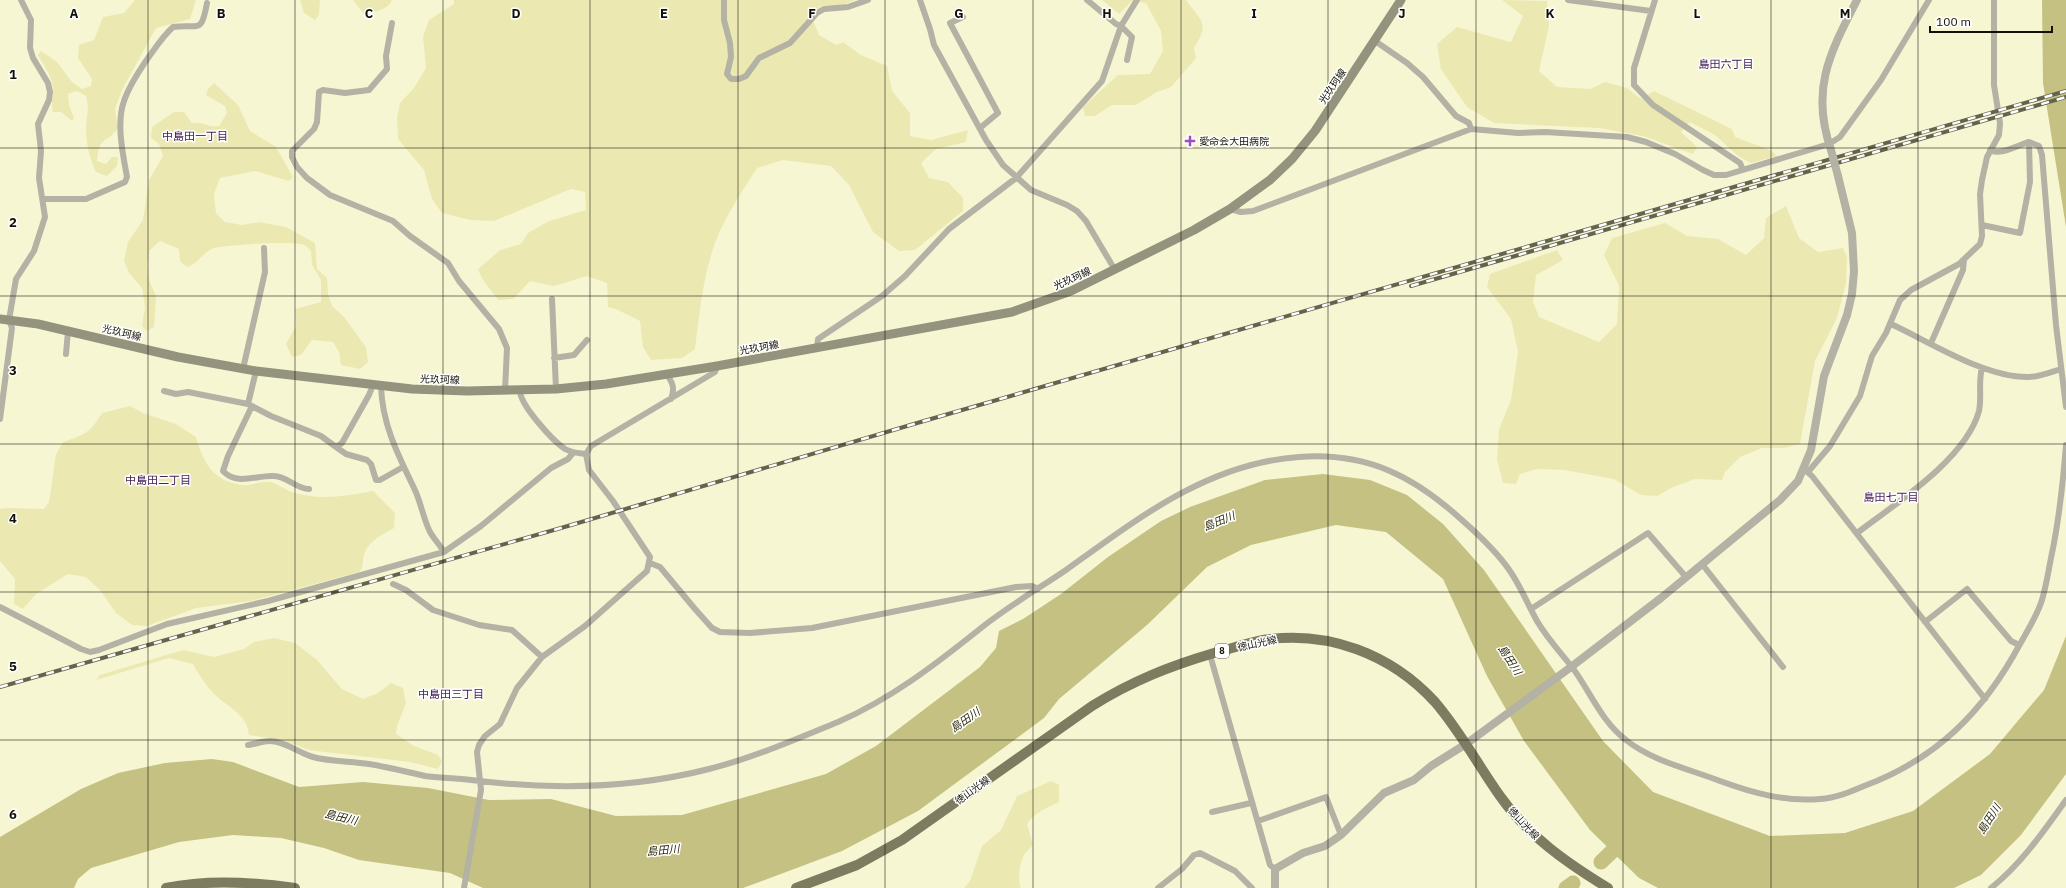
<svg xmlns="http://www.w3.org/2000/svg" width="2066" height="888" font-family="'IBM Plex Sans','Noto Sans JP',sans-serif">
  <rect width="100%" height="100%" fill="#f7f6d3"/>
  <!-- green -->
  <path fill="#ebe9b1" d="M135,0H196L190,19L156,28L122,90L115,109L118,128C106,145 99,135 97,161L106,164L112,157H118L117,166L107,176L96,172C90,160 86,143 86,130C86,115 90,112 86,96L77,91L68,94L69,105L74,118L72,121L61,112H53C51,104 53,98 53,90C53,77 44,66 38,55L41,51L57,62L72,82L82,89L91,86L92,79L78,58L79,45L94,40L103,17L124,13Z
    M300,0H320L319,15L315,20L304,13Z
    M353,0H392C388,10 374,12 364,14Z
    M454,0H855C850,2 844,5 839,5C824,7 821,0 812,18L819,35L836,45L843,42L861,55L887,66L892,91L910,113V136L931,140L968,130L966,142L936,149L921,163L929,178L948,182L963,198V211L915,250L899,251L873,232L849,185L831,166L783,160L757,168C740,195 720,223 711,255C702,285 699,318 695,349L682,358L651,360L643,347L640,321L618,310L608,307L607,283L587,276L554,286L530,281L513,299L498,300C491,289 482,282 478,269L500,250L521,244L528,233L549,221L586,210L585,192L571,189L494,221L470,220L442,213L432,199L424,170L398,139L397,118L400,103L414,88L426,68L423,37L429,20L454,4Z
    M1102,0H1186C1202,22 1210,23 1194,48L1196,58L1171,87L1157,92L1136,105H1112L1095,116H1085L1083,107L1118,75L1150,74L1163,51L1161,31L1146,3L1132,1L1119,14Z
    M1502,0L1547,1L1549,26L1539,71L1557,87L1590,89L1605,82L1627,88L1641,99L1654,91L1732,129L1735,137L1772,151L1777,156L1751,163L1738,156L1715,135L1690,122L1681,132L1697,147L1693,154L1643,136L1599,128L1494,123L1467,107L1441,69L1437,44L1457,27L1511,42L1523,16Z
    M214,83L238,105L250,131L276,147L293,177L289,181L255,171L220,178L214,194L216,213L225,222L242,225L259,222L286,227L315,243L317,269L327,278L328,294L332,306L344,317L366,347L368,362L360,369L341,365L339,352L333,342L312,340L301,355L292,357L286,344L296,326L295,309L321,302V280L312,265L311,251C309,249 307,246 304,245C294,240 226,245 214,248C203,252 198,264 187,267L180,261L179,249L160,241L150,250L147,265L149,280L156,296L154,327L147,331L142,326L145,307L142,288L129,273L124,261L128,242L143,220L149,180L163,156L159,144L151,138L152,127L174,112H184L192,123C202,121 209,128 219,126L227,113L225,106L206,95L208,89Z
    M1786,206L1799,238L1818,252L1843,248L1847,257L1846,283L1837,318L1815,361L1800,444L1784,448H1762L1740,457L1725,472L1722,480L1695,479L1673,487L1657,496L1641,495L1614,479L1564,470L1537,469L1520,474L1516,484L1503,483L1497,460L1499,429L1511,400L1518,352L1511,319L1487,287L1490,274L1557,250L1563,260L1536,275L1533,302L1539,317L1599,342L1617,324L1619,286L1604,255L1612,238L1665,223L1687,236L1718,239L1746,255L1764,238L1766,218Z
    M130,406L143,413L176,424L196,437C203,462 213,482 243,485C251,486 261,481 270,482C277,483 285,490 292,492C320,501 345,496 373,491L395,513L394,528C383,534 368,541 364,555C362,562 364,567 359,572L251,601L196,608L147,626L132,625L116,613L100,590L86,577L68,574L36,594L23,609L14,604L15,579L0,561V509L8,508L44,509L49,502L56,454L63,442C84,435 90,433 102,413Z
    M274,638L295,643L317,660L342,689L363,699L378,693L391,683L403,688L406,703L397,726L396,734L414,746L438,755L442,761L438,769L410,762L308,750L284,740L249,735C247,714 229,708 215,695C206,686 199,675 193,664L169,658L96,680L100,675L183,650L214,657L244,649L254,642Z
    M1051,781L1059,785V802C1046,808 1036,812 1027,824L1033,845C1030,848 1026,852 1024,855C1020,862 1017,881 1021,888H964L970,881L982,846L1001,830L1017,796Z"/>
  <!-- water -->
  <path fill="#c4c182" d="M2042,0H2066V227L2043,83Z
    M1323,474L1370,480L1407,495L1443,524L1484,570L1603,741L1653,792L1770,836L1845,833L1913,811L1990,754L2044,690L2066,636V774L2021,835L1981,875L1954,888H1658L1639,878L1590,830L1524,741L1487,676L1443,579L1386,532L1336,525L1251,545L1207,567L1147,625L1059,699L1044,718L918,811L842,851L743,888H483L450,873L359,860L324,848L281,838L233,835L179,842L91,868L78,879L74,888H0V837L81,789L118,773L165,763L212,759L233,762L299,787L363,782L428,788L489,800L551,799L616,816L682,815L826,774L876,746L980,667L996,648L999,631L1023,619L1061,594L1108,557L1161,521L1190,507L1265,480Z"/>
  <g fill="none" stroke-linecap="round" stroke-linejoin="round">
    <!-- river -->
    <path stroke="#c4c182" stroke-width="15" d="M1601,862L1626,838
      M1566,888L1573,883"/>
    <!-- minor -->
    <path stroke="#b3b2a4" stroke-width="6" d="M724,0V20L730,43L731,57L727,74L731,79H739L746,76L759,58L790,43L817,13L824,9L848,7L868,0
      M920,0L930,29L934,45L986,140L1003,165L1031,190L1067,205L1077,211L1086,221L1115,270
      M1087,0L1116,24L1121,26L1132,37L1127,60
      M1568,0L1651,11
      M1655,0L1634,68V85L1653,105L1740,163L1743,170
      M963,17L950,23L998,113L980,128
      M392,23L386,56L387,69L369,90L345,93L323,90L319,92L317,122L314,129L292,151V157L297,167L307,178L330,195L393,221L410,236L448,263L459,281L499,329L507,348L505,390
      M1375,41L1407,63L1423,77L1456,116L1469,123L1471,129
      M1990,150C2000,156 2018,145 2029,142L2039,146L2042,155L2056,325L2066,407
      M43,199H86L125,182L127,177C123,155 116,123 124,101C129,86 139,71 148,58C156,47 163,36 173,27C199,23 201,36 207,3
      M1230,209L1241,212L1253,211L1471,129L1518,133L1545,132L1627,137L1646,142L1675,154L1703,170L1714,175H1726L1829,144L1840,137L1881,80L1929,0
      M1982,225L2020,233L2030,182L2029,142
      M552,299L556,389
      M1891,324C1930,342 1985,378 2029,377C2039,377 2051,372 2061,369
      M1931,343L1963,270L1964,260
      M817,348L818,339L882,296L905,276L949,229L1016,178L1102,81L1121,26L1137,0
      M66,354L68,331
      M554,358L574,355L587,340
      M243,369L265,272L264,248
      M667,375C673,383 675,389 671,399
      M381,386C382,424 398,455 414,488C421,502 423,518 430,532C434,539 440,545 444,552
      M520,390C519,404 553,441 565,449C572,453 579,453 586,454
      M164,391L176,394L188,392L248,404L271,416L321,436L336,447L342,443L369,395L373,385
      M248,404L256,371
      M252,406L228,456L223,471C237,486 256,475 274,476C287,476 296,489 309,489
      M0,419L12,328L9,320L16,279L34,251L45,217L39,178L41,151L38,124L49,100L50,92L48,83L33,58L30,48L31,20L21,0
      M336,447L346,454L367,460L371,464L376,480H380L403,467
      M1806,471L1812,476L1985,699
      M1808,472L1830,446L1860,396L1872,356L1886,333L1900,300L1911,290L1959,264L1980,244L1982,236L1980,194L1982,180L1987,157L1999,135L2000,123L1994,85V0
      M1857,533C1895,504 1966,459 1979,411C1982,397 1978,381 1982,368
      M650,563L660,567L695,609L712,628L720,632L750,633L812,628L1016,587L1032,586L1038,589
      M1702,564L1783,667
      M393,584L406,590L433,610L479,625L512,630L542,657
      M0,607L81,649L90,652L99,650L167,624L268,601L444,552L481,526L551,468L568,459L573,453
      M1531,609L1648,533L1686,577
      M1925,622L1967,589L2011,641L2019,645
      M1210,655L1270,865L1275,869
      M248,745C255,744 263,741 270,741C285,741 298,753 313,757C331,762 351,761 369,764C388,767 407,772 425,776C440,778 456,778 471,780C551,790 631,789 709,769C753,758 796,739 838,722C891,699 936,664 981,628C1007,607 1038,589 1066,570C1137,519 1208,463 1299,457C1367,452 1414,476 1463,521C1480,536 1497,552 1510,571C1521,587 1528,605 1537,621C1547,638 1560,652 1572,667C1590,691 1601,721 1626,740C1652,761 1689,769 1720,781C1753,793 1785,802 1820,799C1836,798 1850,792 1864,786C1937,759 1984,711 2020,644C2028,630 2036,617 2041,603C2046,588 2048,573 2051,558C2059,521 2063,483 2066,445
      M1212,812L1251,803
      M1258,821L1326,797L1341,835
      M464,888L481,790L477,752L479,745L485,736L500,724L517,688L542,657L585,626L647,571L650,557L613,501L589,470L586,454L591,446L695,384L715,372L717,366
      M1158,888L1182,869L1194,855L1200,853L1235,871L1252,888
      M1991,888C2022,863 2043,832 2066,800"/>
    <!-- tertiary -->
    <path stroke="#b3b2a4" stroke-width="8" d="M1831,150C1810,89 1830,53 1857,0
      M1275,888V869L1303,853L1325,846L1341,835L1384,793L1414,780L1431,766L1466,744L1571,667L1661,598L1780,500L1798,481L1811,450L1824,376L1847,315L1852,294L1854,271L1852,233L1838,176"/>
    <!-- secondary -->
    <path stroke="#94937d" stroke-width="9" d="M0,319L38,324L178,357L256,371L412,389L467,391L556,389L606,384L717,366L1012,312L1071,291L1194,230L1230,209L1270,180L1292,159L1315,131L1401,0"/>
    <!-- primary -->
    <path stroke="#7d7c61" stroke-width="10" d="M166,888C208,879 253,882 295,888
      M796,888L857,865L902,840L1092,706C1132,681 1170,666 1214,653C1230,649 1247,643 1263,640C1328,630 1391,654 1435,702C1460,731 1478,765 1500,796C1528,836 1567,863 1608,888"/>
    <!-- rail casing -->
    <g stroke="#64634e" stroke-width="4">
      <path id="rail" d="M1411,286L2066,97
        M0,687L561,528L924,421L2066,91"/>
    </g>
    <!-- rail -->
    <use href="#rail" stroke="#fff" stroke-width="2.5" stroke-dasharray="8" stroke-linecap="butt"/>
    <!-- tertiary-bridge -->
    <path stroke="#b3b2a4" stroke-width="8" d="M1831,150L1838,176"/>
  </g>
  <!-- grid -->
  <path fill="none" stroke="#121105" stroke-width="1" stroke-opacity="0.55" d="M148,0V888M295,0V888M443,0V888M590,0V888M738,0V888M885,0V888M1033,0V888M1181,0V888M1328,0V888M1476,0V888M1623,0V888M1771,0V888M1918,0V888M0,148H2066M0,296H2066M0,444H2066M0,592H2066M0,740H2066"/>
  <!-- markers -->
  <path fill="#9f4ebe" stroke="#fff" stroke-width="1.5" d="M1188 135h4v4h4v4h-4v4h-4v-4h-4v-4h4z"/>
  <g text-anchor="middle" stroke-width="3" stroke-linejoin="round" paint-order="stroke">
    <!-- shield labels -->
    <rect fill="#fff" stroke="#595850" stroke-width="1" x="1215" y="644" width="14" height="14" rx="3"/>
    <g font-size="9" font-weight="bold" fill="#121105">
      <text x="1222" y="654">8</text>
    </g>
    <!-- street labels -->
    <g font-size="10" fill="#121105" stroke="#fff">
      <text transform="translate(1332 86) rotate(-56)" y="4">光玖珂線</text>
      <text transform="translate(1072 278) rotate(-25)" y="4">光玖珂線</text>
      <text transform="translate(122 332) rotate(13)" y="4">光玖珂線</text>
      <text transform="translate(759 347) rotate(-10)" y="4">光玖珂線</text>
      <text transform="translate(440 379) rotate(2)" y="4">光玖珂線</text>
      <text transform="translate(1257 643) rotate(-12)" y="4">徳山光線</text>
      <text transform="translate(972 790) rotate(-36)" y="4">徳山光線</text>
      <text transform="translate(1524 823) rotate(47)" y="4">徳山光線</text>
    </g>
    <!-- poi labels -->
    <g font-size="10" fill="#121105" stroke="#fff" text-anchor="start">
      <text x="1199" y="145">愛命会大田病院</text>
    </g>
    <!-- neighbourhood labels -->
    <g font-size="11" fill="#482258" stroke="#fff">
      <text x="1726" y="68">島田六丁目</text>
      <text x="195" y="140">中島田一丁目</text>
      <text x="158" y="484">中島田二丁目</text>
      <text x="1891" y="501">島田七丁目</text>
      <text x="451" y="698">中島田三丁目</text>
    </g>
    <!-- water labels -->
    <g font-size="11" font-style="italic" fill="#2d2b0e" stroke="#fff">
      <text transform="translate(1219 521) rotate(-22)" y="4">島田川</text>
      <text transform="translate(1510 660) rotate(57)" y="4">島田川</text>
      <text transform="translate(965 720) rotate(-35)" y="4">島田川</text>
      <text transform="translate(341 817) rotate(13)" y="4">島田川</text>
      <text transform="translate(1989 819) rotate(-57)" y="4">島田川</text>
      <text transform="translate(663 850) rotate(-5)" y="4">島田川</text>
    </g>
  </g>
  <g font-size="13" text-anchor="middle" font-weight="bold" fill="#121105" stroke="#fff" stroke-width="3" stroke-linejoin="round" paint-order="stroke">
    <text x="74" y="18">A</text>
    <text x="221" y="18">B</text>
    <text x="369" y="18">C</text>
    <text x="516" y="18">D</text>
    <text x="664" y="18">E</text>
    <text x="812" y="18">F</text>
    <text x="959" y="18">G</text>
    <text x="1107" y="18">H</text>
    <text x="1254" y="18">I</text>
    <text x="1402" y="18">J</text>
    <text x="1550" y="18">K</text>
    <text x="1697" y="18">L</text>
    <text x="1845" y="18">M</text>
    <text x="13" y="79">1</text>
    <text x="13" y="227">2</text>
    <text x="13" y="375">3</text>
    <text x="13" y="523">4</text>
    <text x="13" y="671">5</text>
    <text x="13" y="819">6</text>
  </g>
  <!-- scale -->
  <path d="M1930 26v6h122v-6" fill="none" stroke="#121105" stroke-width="2"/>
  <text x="1936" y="26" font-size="12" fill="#121105" stroke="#ffffff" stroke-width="3" paint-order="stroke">100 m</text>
</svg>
